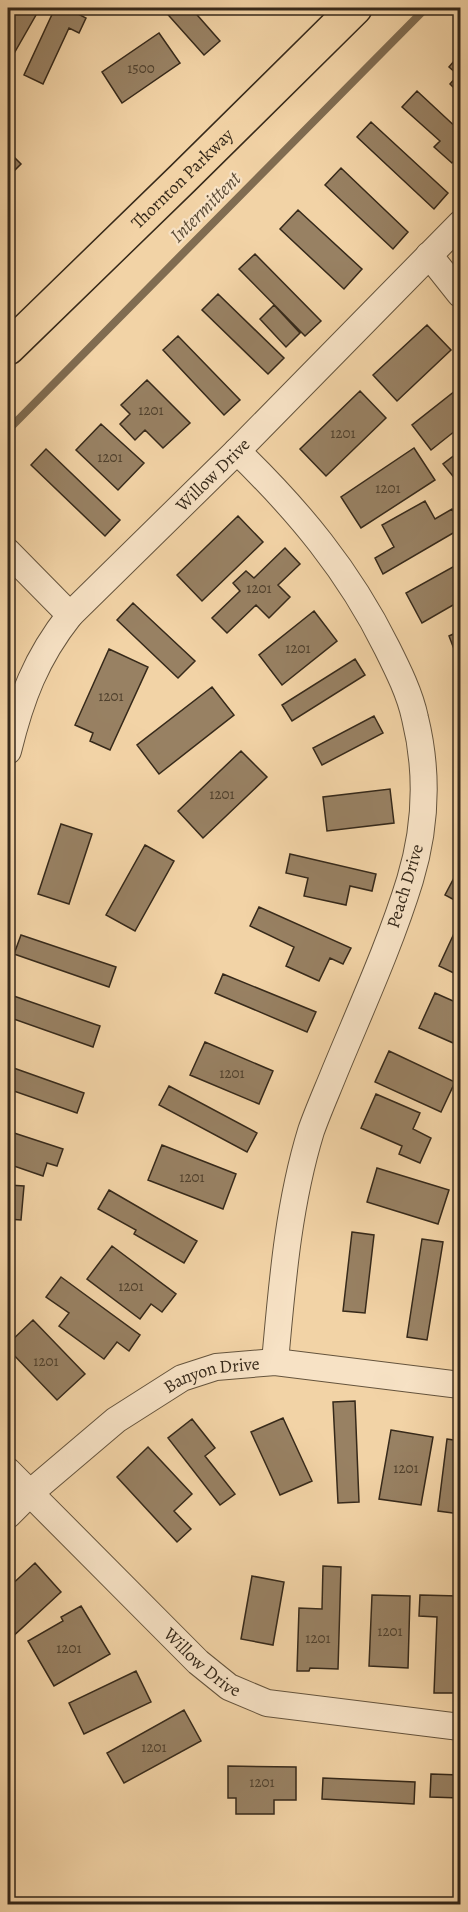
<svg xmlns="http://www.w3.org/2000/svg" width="468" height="1912" font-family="Alegreya,serif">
  <rect width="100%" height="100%" fill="#f2d3a6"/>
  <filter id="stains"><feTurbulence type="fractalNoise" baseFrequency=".00333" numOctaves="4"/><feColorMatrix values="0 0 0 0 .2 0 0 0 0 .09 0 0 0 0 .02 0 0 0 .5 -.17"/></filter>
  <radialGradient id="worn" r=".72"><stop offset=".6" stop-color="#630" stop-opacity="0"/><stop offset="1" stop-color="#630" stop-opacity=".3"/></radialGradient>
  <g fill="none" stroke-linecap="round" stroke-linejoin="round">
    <!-- stream -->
    <path stroke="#806c51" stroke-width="8" d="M8,430L426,8
      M356,1904L369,1901L381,1904"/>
  </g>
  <!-- building -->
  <path fill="#988163" stroke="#36291a" stroke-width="1.5" d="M8,8H40L8,64Z
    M55,8H78L76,13L86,18L79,33L69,28L43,84L24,75Z
    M162,8H191L220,41L204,55Z
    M159,33L180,63L122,103L102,72Z
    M460,54V94L450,84L458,75L449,67Z
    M417,91L460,131V154L452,163L434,147L440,141L402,107Z
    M371,122L448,193L434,209L357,137Z
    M8,151L21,164L9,176L14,181L8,187Z
    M341,168L408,232L393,249L325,185Z
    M298,210L362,269L344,289L280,229Z
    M255,254L321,321L305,336L239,269Z
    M218,294L284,358L268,374L202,310Z
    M274,305L300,333L286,347L260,319Z
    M427,325L451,350L397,401L373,375Z
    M178,336L240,400L224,415L163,350Z
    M147,380L190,423L163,448L145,430L135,440L120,424L130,414L121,405Z
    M460,387V427L431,450L412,425Z
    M360,391L386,418L326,476L300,449Z
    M101,424L144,463L118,490L76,450Z
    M414,448L435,480L361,528L341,497Z
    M46,449L120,520L105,536L31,465Z
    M460,451V485L443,464Z
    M425,501L435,519L452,509L460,524V529L383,574L375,558L394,547L382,525Z
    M238,516L263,542L202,601L177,575Z
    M285,548L300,564L278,585L290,597L269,618L256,605L227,633L212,618L240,591L233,583L246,571L254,578Z
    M460,563V601L422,623L406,593Z
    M133,603L195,661L178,678L117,620Z
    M314,611L337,641L282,685L259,655Z
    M460,631V665L449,636Z
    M109,649L148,667L110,750L90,741L93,733L75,725Z
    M355,659L365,675L292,721L282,705Z
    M212,687L234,715L159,774L137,745Z
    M374,716L383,733L322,765L313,748Z
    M241,751L267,777L203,838L178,811Z
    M390,789L394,823L327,831L323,797Z
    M61,824L92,834L69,904L38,894Z
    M145,845L174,861L135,931L106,915Z
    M290,854L376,874L372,891L350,886L346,905L304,896L308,878L286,873Z
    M455,876L460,878V903L445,895Z
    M259,907L351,948L343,964L330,958L319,981L286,966L294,947L250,926Z
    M457,927L460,929V976L439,966Z
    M21,935L116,967L109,987L14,954Z
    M223,974L316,1012L307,1032L215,993Z
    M435,993L460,1004V1046L419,1028Z
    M8,994L100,1026L93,1047L8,1017Z
    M205,1042L273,1071L259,1104L190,1075Z
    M389,1051L455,1082L441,1112L375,1082Z
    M8,1066L84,1093L77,1113L8,1089Z
    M169,1086L257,1133L247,1152L159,1105Z
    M376,1094L420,1113L413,1129L431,1138L420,1163L399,1154L402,1146L361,1128Z
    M8,1131L63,1149L57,1166L47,1163L43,1176L8,1164Z
    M162,1145L236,1174L223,1209L148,1180Z
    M377,1168L449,1190L438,1224L367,1202Z
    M8,1185L24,1186L21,1220L8,1219Z
    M109,1190L197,1241L184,1263L134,1234L136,1230L98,1209Z
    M352,1232L374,1235L365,1313L343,1311Z
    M422,1239L443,1242L427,1340L407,1337Z
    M112,1246L176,1294L162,1312L151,1304L140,1319L87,1279Z
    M61,1277L140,1335L129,1351L117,1342L104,1359L59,1326L69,1313L46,1297Z
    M33,1320L85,1374L57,1400L8,1349V1344Z
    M355,1401L359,1502L338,1503L333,1402Z
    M283,1418L312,1481L280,1495L251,1432Z
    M192,1419L215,1448L205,1456L235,1494L220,1505L168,1438Z
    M391,1430L433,1437L421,1505L379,1499Z
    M447,1439L460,1441V1514L438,1511Z
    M148,1447L192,1494L174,1511L191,1529L177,1542L117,1477Z
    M35,1563L61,1592L10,1639L8,1636V1588Z
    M323,1566L341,1567L338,1669L310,1668L309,1671H297L299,1608L322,1609Z
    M252,1576L284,1582L273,1645L241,1639Z
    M372,1595L410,1596L408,1668L369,1666Z
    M420,1595L458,1596L454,1693H434L437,1617L419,1616Z
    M81,1606L110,1654L54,1686L28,1641L63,1621L61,1617Z
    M136,1671L151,1702L84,1734L69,1703Z
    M184,1710L201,1741L124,1783L107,1753Z
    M228,1766L296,1767V1800H274V1814H236V1798H228Z
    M431,1774L460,1775V1798L430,1797Z
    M323,1778L415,1782L414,1804L322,1799Z"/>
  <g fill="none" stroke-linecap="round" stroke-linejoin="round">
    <!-- street casing -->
    <g stroke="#65543d" stroke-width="28">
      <g id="street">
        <path d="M429,255L460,294"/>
        <path d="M237,451C298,510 349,571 387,648C398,670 410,694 415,718C428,771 426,827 410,880C390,945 361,1008 335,1071C327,1091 318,1111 311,1131C288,1206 282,1285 275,1362"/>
        <path d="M8,552L70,615"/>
        <path id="s1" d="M8,751C21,698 36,658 70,615L237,451L460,224"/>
        <path id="s2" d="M8,1471L198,1662L229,1687L267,1703L460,1727"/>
        <path id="s3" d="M8,1515L30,1493L116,1420L182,1378L216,1367L275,1362L460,1385"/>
      </g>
    </g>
    <!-- primary casing -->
    <g stroke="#36291a" stroke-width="36">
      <g id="primary">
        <path id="s4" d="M8,348L183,178L355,8"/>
      </g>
    </g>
    <!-- street -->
    <use href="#street" stroke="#f7e2c5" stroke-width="26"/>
    <!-- primary -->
    <use href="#primary" stroke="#f2d3a6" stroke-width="33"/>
  </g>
  <g text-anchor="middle" stroke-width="4.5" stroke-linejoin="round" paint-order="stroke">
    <!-- number labels -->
    <g font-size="15" fill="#4e3f2c">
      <text x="141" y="73">1500</text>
      <text x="151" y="415">1201</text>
      <text x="343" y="438">1201</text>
      <text x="110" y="462">1201</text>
      <text x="388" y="493">1201</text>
      <text x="259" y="593">1201</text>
      <text x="298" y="653">1201</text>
      <text x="111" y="701">1201</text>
      <text x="222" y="799">1201</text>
      <text x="232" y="1078">1201</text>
      <text x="192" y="1182">1201</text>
      <text x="131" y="1291">1201</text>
      <text x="46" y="1366">1201</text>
      <text x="406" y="1473">1201</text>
      <text x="390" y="1636">1201</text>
      <text x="318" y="1643">1201</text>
      <text x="69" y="1653">1201</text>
      <text x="154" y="1752">1201</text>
      <text x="262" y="1787">1201</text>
    </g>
    <!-- street labels -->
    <g font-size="18" fill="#36291a" stroke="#f7e2c5">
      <text dy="6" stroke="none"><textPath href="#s4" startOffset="243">Thornton Parkway</textPath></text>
      <text dy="6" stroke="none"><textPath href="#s1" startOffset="351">Willow Drive</textPath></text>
      <text transform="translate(405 886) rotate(-73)" y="6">Peach Drive</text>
      <text dy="6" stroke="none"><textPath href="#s3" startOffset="252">Banyon Drive</textPath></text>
      <text dy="6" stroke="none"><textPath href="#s2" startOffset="273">Willow Drive</textPath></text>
    </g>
    <!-- water labels -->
    <g font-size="20" font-style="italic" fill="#5b4b36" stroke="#f7e2c5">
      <text transform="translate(205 207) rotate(-45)" y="7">Intermittent</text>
    </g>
  </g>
  <!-- margin -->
  <rect width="468" height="1912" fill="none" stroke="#f2d3a6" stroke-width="30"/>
  <rect x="9" y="9" width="450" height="1894" fill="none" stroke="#36291a" stroke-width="3"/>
  <rect x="15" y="15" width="438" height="1882" fill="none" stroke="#36291a" stroke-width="1.5"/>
  <rect width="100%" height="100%" filter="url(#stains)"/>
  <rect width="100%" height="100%" fill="url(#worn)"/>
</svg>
